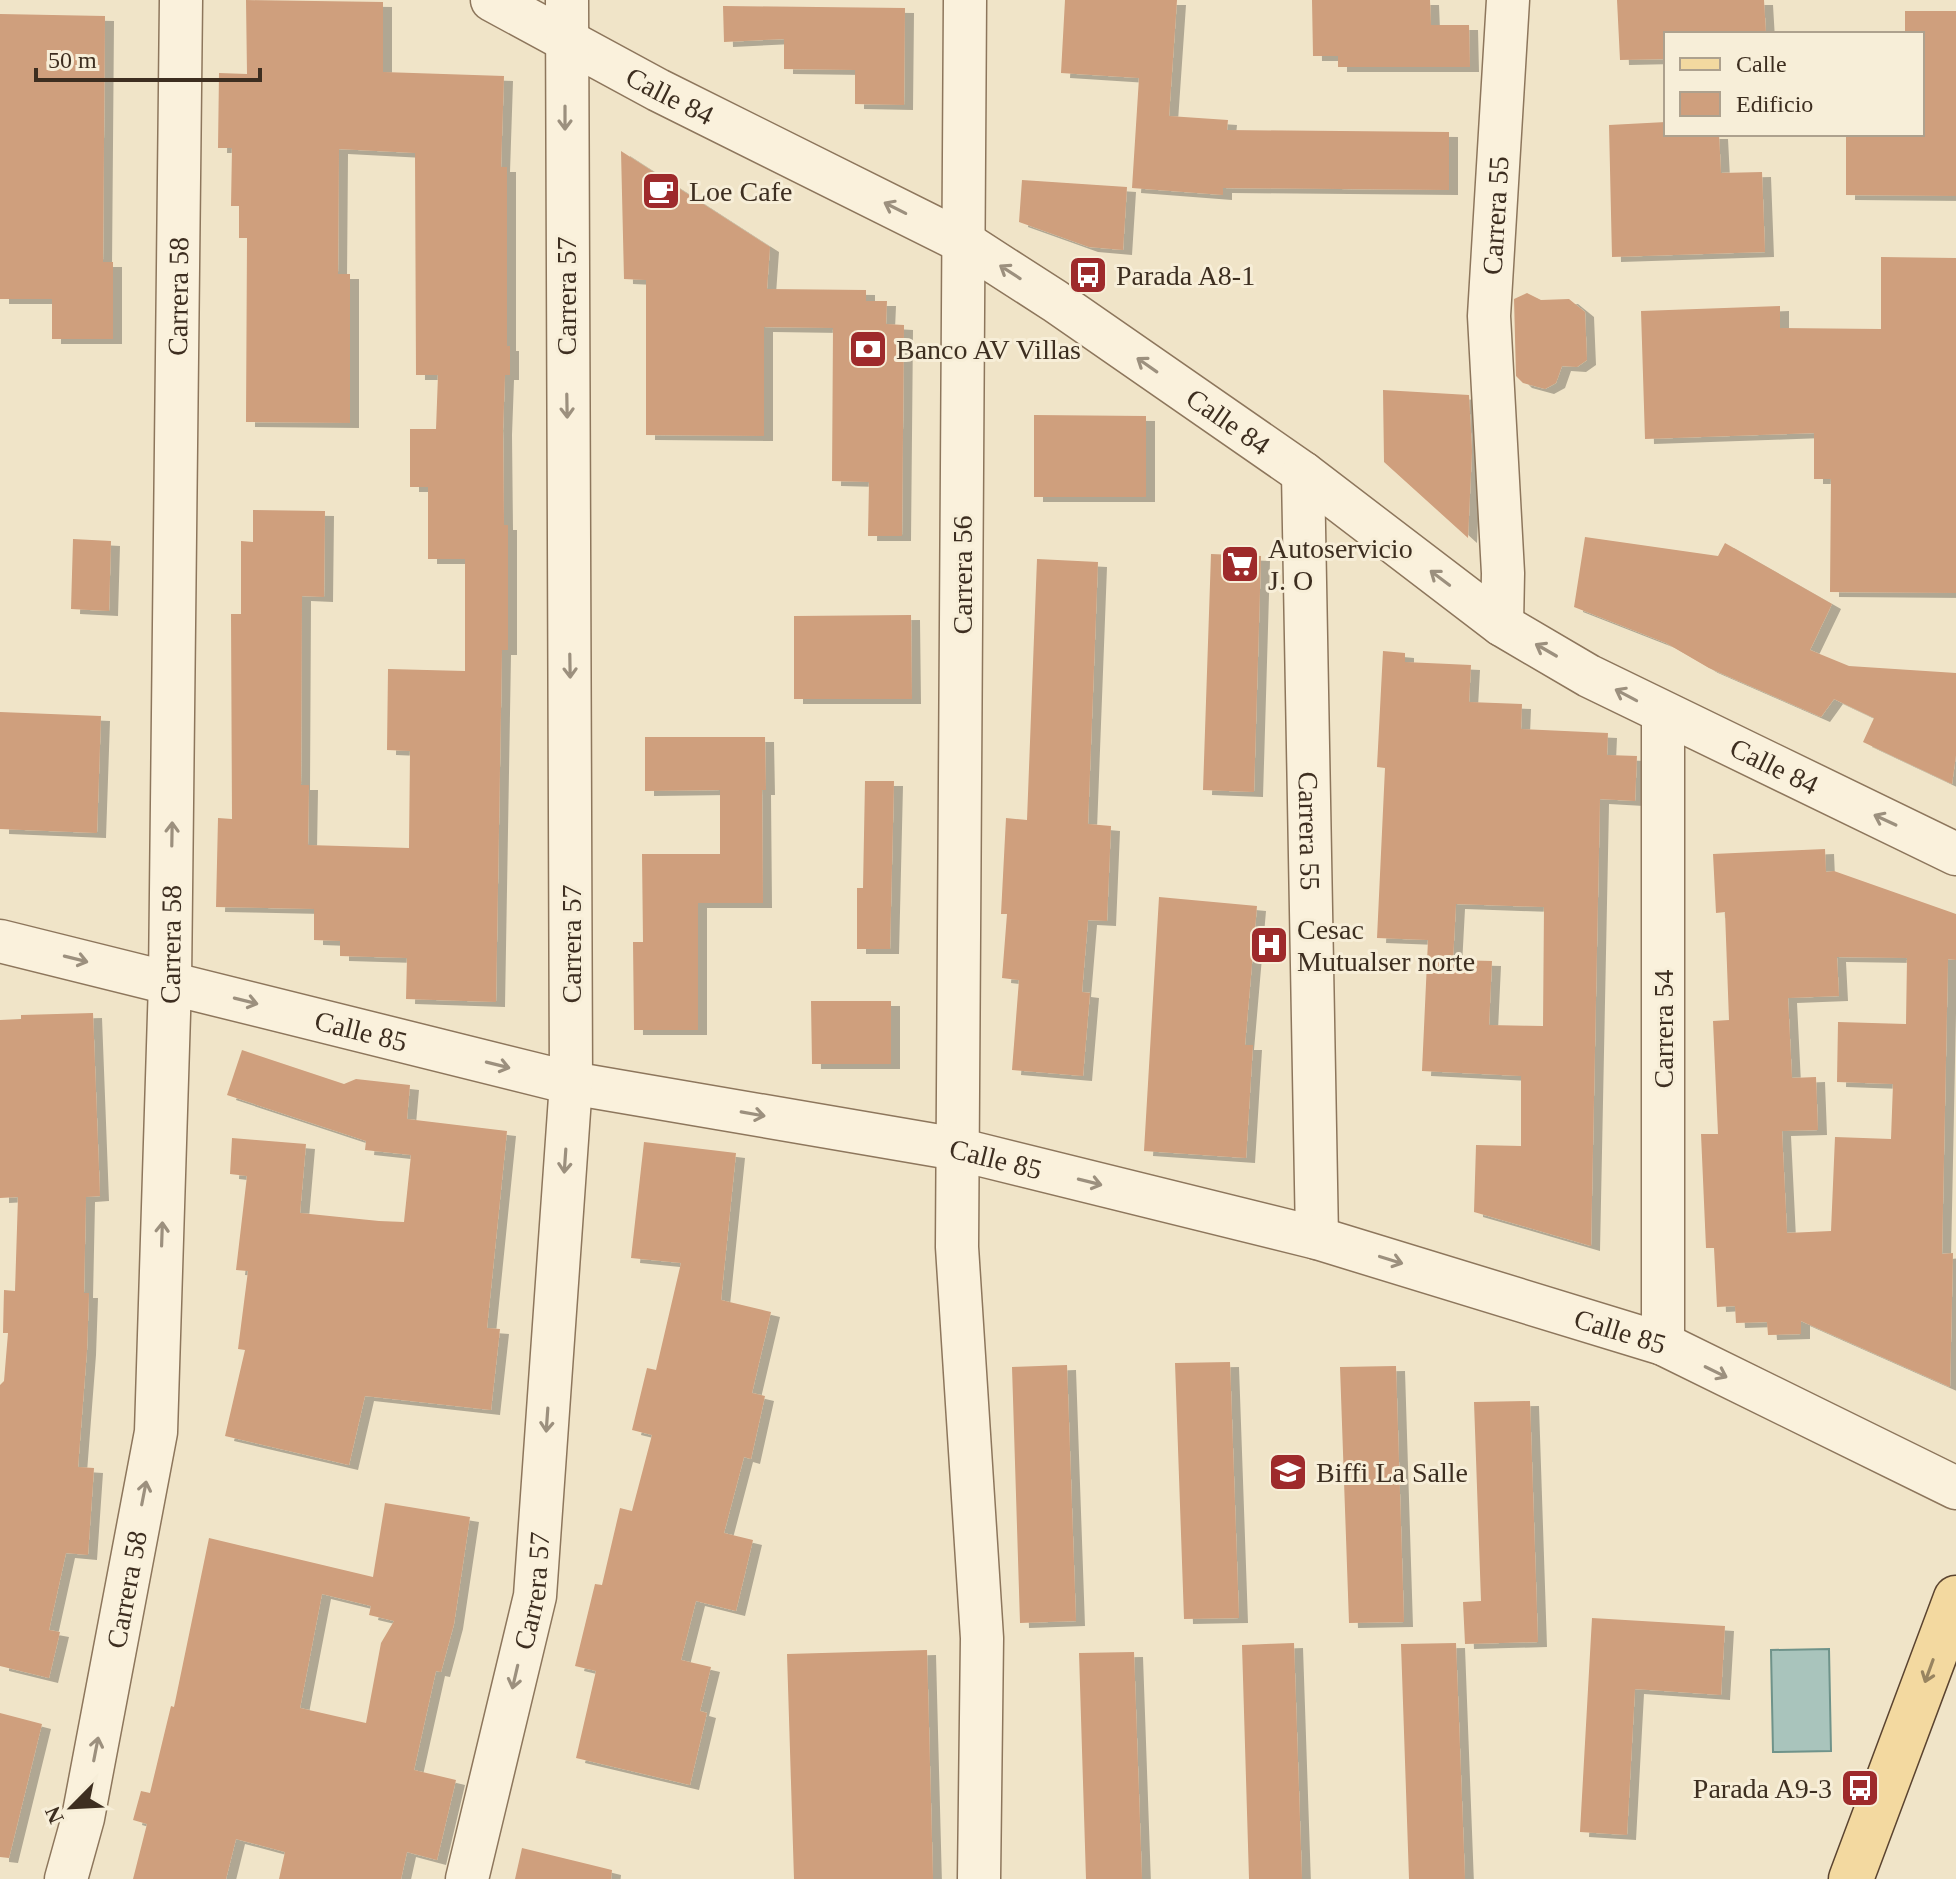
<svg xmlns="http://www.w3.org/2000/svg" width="1956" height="1879" font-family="Georgia,serif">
  <defs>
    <filter id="shadow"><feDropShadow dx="9" dy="5" stdDeviation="0" flood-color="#0004"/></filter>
  </defs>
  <rect width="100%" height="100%" fill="#f0e4c8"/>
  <!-- water -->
  <path fill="#a9c4bc" stroke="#6f938a" stroke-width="2" d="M1829,1649L1831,1751L1773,1752L1771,1650Z"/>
  <!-- building -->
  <path fill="#cf9f7d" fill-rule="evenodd" filter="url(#shadow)" d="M246,0L383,2V72L504,76L501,167H507V346H510V375H505L503,430L504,525H508V650H502L496,1002L406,999L407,958L340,956V941L314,940V909L216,907L218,818L232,819L231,614H241V541L253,542V510L325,511L324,597L302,596L301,785H309L308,845L409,848L410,751L387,750L388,669L465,671V559H428V487H410V429H436L438,375H416L415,153L339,149L338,274H350V423L246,422L247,238H239V206H231L232,148H218L219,73L247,74Z
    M1065,0H1177L1169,116L1228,120L1227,130L1449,132V190L1223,188V195L1132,188L1139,78L1061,73Z
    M1312,0H1430L1431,25H1469L1470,67H1338V56H1313Z
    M1617,0H1764L1766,34H1666V59L1620,60Z
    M723,6L905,8L904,105L855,104V70L784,69V39L724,42Z
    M1905,11H1956V196L1846,195V134H1922V34H1905Z
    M0,14L105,16L103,262H113V339H52V299H0Z
    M1666,122V134H1719L1721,173L1762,172L1765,252L1612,257L1609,125Z
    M621,151L770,247L767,289L866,290V301H887L886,324L904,325L902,536H868L869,482L832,481L833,328L764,327V436L646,435V280L624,279Z
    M1022,180L1127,187L1123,250L1089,247L1019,222Z
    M1881,257L1956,258V593L1830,592L1831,479H1814V433L1645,439L1641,311L1780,306V328L1881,329Z
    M1527,293L1541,300L1569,299L1585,312L1587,360L1577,367L1562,366L1556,383L1545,389L1523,383L1516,376L1514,299Z
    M1383,390L1469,395L1472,451L1468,538L1384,462Z
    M1034,415L1146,416V497H1034Z
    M1585,537L1718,556L1725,543L1832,604L1810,650L1849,666L1956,673V755L1952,784L1863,742L1874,718L1834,699L1821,717L1709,668L1666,643L1574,607Z
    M73,539L111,541L109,611L71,609Z
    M1211,554L1261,556L1254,792L1203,790Z
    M1037,559L1098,562L1088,824L1111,826L1107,921L1088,920L1082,992L1090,993L1083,1076L1012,1070L1019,980L1002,978L1007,914H1001L1006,818L1027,820Z
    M911,615L912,699H794V616Z
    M1383,651L1405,653V662L1471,665L1469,702L1522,704L1521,729L1608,733L1607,755L1637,756L1635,801L1600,799L1591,1246L1474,1212L1476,1145L1521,1146V1076L1422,1071L1428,940L1377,938L1385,768L1377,767ZM1456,904L1544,907L1543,1026L1489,1025L1492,961L1453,960Z
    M0,712L101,716L97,833L0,829Z
    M645,737H765L766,790H762L763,903H698V1030H634L633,942H643L642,854H720V790L645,791Z
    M865,781H894L890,949H857V888H863Z
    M1825,849L1826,872L1834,871L1956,914V960L1948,959L1942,1254L1953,1253L1950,1387L1801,1321V1334L1768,1335L1767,1322L1736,1323L1735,1306L1717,1307L1714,1248H1706L1701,1134H1718L1713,1021L1729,1020L1725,912L1716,913L1713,854ZM1837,957L1907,958L1906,1024L1838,1022L1837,1082L1893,1084L1891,1139L1835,1137L1831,1231L1787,1233L1782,1131L1818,1130L1816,1077L1792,1078L1788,998L1839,996Z
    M1159,897L1257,906L1245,1045H1253L1246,1158L1144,1151Z
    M811,1001H891V1064H812Z
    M93,1013L100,1196L86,1197L84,1293H89L87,1350L78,1467L94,1468L88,1555L66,1553L49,1630L60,1632L49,1678L0,1666V1385L4,1381L8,1333H3L4,1290L15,1291L18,1197L0,1198V1020L21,1019V1015Z
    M242,1050L344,1084L356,1079L410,1085L407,1119L507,1131L487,1328L500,1329L491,1410L365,1396L349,1465L225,1436L245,1350L238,1349L248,1271L236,1270L247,1176L230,1174L232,1138L306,1144L300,1213L379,1221L404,1222L411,1155L365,1150L366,1141L227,1095Z
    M644,1142L736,1153L721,1300L771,1312L752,1393L765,1396L751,1459L744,1457L724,1533L753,1540L736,1611L696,1601L681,1660L711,1667L700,1711L707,1713L690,1785L576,1758L596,1671L575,1666L595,1584L602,1585L620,1508L632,1511L652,1435L632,1430L647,1368L656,1370L681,1263L631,1258Z
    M1230,1362L1239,1618L1184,1619L1175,1363Z
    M1067,1365L1076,1621L1020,1623L1012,1367Z
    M1396,1366L1404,1622L1349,1623L1340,1367Z
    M1530,1401L1538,1642L1465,1644L1463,1602L1481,1601L1474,1402Z
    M385,1503L470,1517L454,1624L441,1672L436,1671L414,1770L456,1780L437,1860L407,1852L401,1879H279L285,1852L236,1839L226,1879H133L147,1824L133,1820L141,1791L150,1793L171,1706L174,1707L209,1538L373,1577ZM322,1594L371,1606L369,1615L394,1621L381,1643L366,1723L300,1708Z
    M1592,1618L1725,1626L1721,1695L1635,1689L1627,1835L1580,1832Z
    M1294,1643L1302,1879H1249L1242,1645Z
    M1456,1643L1465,1879H1409L1401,1644Z
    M927,1650L933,1879H794L787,1654Z
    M1134,1652L1142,1879H1086L1079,1653Z
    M0,1713L42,1724L9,1858L0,1857Z
    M522,1848L612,1870L611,1879H515Z"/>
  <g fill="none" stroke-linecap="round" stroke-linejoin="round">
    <!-- minor casing -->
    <g stroke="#8d765c" stroke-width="45">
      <g id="minor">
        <path id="s1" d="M492,0L658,90L965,243L1055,301L1303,473L1502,625L1589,676L1956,854"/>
        <path d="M965,0L957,1247L982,1638L979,1879"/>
        <path id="s2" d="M1303,473L1317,1238"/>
        <path id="s3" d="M1502,625L1503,573L1489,316L1508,0"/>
        <path id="s4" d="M0,941L571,1083L957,1149L1317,1238L1663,1344L1956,1488"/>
        <path d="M1663,1344V714"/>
        <path id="s5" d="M66,1879L83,1818L156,1432L170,982L181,0"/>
        <path id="s6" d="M467,1879L535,1596L571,1083L567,0"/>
      </g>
    </g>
    <!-- major casing -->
    <g stroke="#5b4430" stroke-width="47">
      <path id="major" d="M1851,1879L1956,1598"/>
    </g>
    <!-- minor -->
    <use href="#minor" stroke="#faf1dc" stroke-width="42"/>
    <!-- major -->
    <use href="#major" stroke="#f3d9a0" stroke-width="44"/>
  </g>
  <!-- one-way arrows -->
  <defs><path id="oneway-shaft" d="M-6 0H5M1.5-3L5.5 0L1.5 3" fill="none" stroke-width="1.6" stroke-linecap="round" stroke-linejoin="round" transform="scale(2)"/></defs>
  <g stroke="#9c907e">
    <use href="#oneway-shaft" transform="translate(565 118) rotate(90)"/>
    <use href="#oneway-shaft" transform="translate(895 208) rotate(-153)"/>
    <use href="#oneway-shaft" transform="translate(1010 272) rotate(-147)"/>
    <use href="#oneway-shaft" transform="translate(1147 365) rotate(-145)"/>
    <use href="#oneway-shaft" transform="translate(567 406) rotate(89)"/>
    <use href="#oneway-shaft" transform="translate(1440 578) rotate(-143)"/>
    <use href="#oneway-shaft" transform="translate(1546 650) rotate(-150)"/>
    <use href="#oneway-shaft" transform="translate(570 666) rotate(89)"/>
    <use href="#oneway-shaft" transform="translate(1626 695) rotate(-152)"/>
    <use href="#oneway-shaft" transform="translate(1885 820) rotate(-155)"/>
    <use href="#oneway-shaft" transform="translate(172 834) rotate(-89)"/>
    <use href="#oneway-shaft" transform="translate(76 959) rotate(14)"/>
    <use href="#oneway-shaft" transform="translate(246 1001) rotate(14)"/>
    <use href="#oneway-shaft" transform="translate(498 1065) rotate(14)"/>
    <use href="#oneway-shaft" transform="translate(753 1114) rotate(10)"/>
    <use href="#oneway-shaft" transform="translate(565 1161) rotate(94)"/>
    <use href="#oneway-shaft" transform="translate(1090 1182) rotate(14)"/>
    <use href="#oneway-shaft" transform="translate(162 1234) rotate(-88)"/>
    <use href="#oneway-shaft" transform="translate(1391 1260) rotate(17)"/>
    <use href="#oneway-shaft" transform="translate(1716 1372) rotate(26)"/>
    <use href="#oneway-shaft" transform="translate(547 1420) rotate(94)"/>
    <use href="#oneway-shaft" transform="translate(144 1493) rotate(-79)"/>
    <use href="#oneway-shaft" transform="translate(515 1677) rotate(103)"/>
    <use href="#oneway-shaft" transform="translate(96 1749) rotate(-79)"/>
  </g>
  <use stroke="#988460" href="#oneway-shaft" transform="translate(1929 1671) rotate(110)"/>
  <!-- icons -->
  <defs>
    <g id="cafe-square" transform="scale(2)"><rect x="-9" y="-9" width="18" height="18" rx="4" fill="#9e2a2b" stroke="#f7eed8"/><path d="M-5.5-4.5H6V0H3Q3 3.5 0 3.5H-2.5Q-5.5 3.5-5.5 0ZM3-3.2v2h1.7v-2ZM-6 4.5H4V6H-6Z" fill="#fff"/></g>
    <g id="bus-square" transform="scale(2)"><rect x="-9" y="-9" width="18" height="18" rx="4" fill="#9e2a2b" stroke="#f7eed8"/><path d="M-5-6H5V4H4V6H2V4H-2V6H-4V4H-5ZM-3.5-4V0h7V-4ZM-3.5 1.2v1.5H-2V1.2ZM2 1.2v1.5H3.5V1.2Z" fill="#fff"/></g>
    <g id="bank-square" transform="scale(2)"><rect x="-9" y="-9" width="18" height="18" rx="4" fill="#9e2a2b" stroke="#f7eed8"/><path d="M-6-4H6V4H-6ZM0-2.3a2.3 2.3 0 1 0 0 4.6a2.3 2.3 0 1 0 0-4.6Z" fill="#fff"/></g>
    <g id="supermarket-square" transform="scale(2)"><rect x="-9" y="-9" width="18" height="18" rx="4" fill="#9e2a2b" stroke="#f7eed8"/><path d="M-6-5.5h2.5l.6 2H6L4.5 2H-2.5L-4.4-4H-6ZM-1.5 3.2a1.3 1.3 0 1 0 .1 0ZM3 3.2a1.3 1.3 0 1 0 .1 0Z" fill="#fff"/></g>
    <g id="hospital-square" transform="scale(2)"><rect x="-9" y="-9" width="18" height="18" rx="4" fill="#9e2a2b" stroke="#f7eed8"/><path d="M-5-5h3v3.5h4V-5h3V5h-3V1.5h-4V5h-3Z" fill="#fff"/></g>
    <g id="school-square" transform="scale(2)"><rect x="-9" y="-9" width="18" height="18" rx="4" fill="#9e2a2b" stroke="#f7eed8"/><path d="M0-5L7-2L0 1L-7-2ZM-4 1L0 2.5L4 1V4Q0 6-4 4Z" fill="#fff"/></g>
  </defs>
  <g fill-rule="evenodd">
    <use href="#cafe-square" x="661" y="191"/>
    <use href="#bus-square" x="1088" y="275"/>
    <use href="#bank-square" x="868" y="349"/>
    <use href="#supermarket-square" x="1240" y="564"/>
    <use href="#hospital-square" x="1269" y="945"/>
    <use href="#school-square" x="1288" y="1472"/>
    <use href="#bus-square" x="1860" y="1788"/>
  </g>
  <g text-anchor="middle" stroke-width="6" stroke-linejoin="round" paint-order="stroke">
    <!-- street labels -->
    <g font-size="28" fill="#3d2e20" stroke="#f7eed8">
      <text dy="10" stroke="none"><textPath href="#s1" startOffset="202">Calle 84</textPath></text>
      <text dy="10" stroke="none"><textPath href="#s3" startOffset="410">Carrera 55</textPath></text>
      <text dy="10" stroke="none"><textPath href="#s5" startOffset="1592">Carrera 58</textPath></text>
      <text transform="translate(566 296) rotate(-90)" y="10">Carrera 57</text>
      <text dy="10" stroke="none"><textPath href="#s1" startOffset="850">Calle 84</textPath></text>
      <text transform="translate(962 575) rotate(-90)" y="10">Carrera 56</text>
      <text dy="10" stroke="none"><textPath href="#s1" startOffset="1498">Calle 84</textPath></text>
      <text dy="10" stroke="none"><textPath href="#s2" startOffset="358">Carrera 55</textPath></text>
      <text dy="10" stroke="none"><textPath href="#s5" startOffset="944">Carrera 58</textPath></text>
      <text transform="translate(571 944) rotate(-90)" y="10">Carrera 57</text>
      <text transform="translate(1663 1029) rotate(-90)" y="10">Carrera 54</text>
      <text dy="10" stroke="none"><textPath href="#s4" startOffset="372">Calle 85</textPath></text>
      <text dy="10" stroke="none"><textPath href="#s4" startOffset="1020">Calle 85</textPath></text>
      <text dy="10" stroke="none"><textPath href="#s4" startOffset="1668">Calle 85</textPath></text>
      <text dy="10" stroke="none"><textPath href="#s5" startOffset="296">Carrera 58</textPath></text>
      <text dy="10" stroke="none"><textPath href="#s6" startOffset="296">Carrera 57</textPath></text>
    </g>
    <!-- poi labels -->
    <g font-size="28" fill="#3d2e20" stroke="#f7eed8" text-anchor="start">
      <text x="689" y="201">Loe Cafe</text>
      <text x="1116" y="285">Parada A8-1</text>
      <text x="896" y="359">Banco AV Villas</text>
      <text x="1268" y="558">Autoservicio<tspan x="1268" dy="32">J. O</tspan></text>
      <text x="1297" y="939">Cesac<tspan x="1297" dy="32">Mutualser norte</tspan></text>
      <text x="1316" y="1482">Biffi La Salle</text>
      <text x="1832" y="1798" text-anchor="end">Parada A9-3</text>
    </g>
  </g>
  <!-- legend -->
  <rect x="1664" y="32" width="260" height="104" fill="#f7eed8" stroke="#ada18e" stroke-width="2"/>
  <rect x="1680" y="58" width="40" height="12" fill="#f3d9a0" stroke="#ada18e" stroke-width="2"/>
  <text x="1736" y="72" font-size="24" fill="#3d2e20">Calle</text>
  <rect x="1680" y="92" width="40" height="24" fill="#cf9f7d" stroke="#ada18e" stroke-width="2"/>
  <text x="1736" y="112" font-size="24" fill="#3d2e20">Edificio</text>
  <!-- north arrow -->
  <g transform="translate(72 1807) rotate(246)" stroke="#f7eed8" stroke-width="6" paint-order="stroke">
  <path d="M0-6L14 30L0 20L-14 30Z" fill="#3d2e20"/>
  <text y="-12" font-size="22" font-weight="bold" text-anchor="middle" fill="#3d2e20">N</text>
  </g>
  <!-- scale -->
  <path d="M36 68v12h224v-12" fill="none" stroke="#3d2e20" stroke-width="4"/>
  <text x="48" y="68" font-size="24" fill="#3d2e20" stroke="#f7eed8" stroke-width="6" paint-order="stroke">50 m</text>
</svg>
